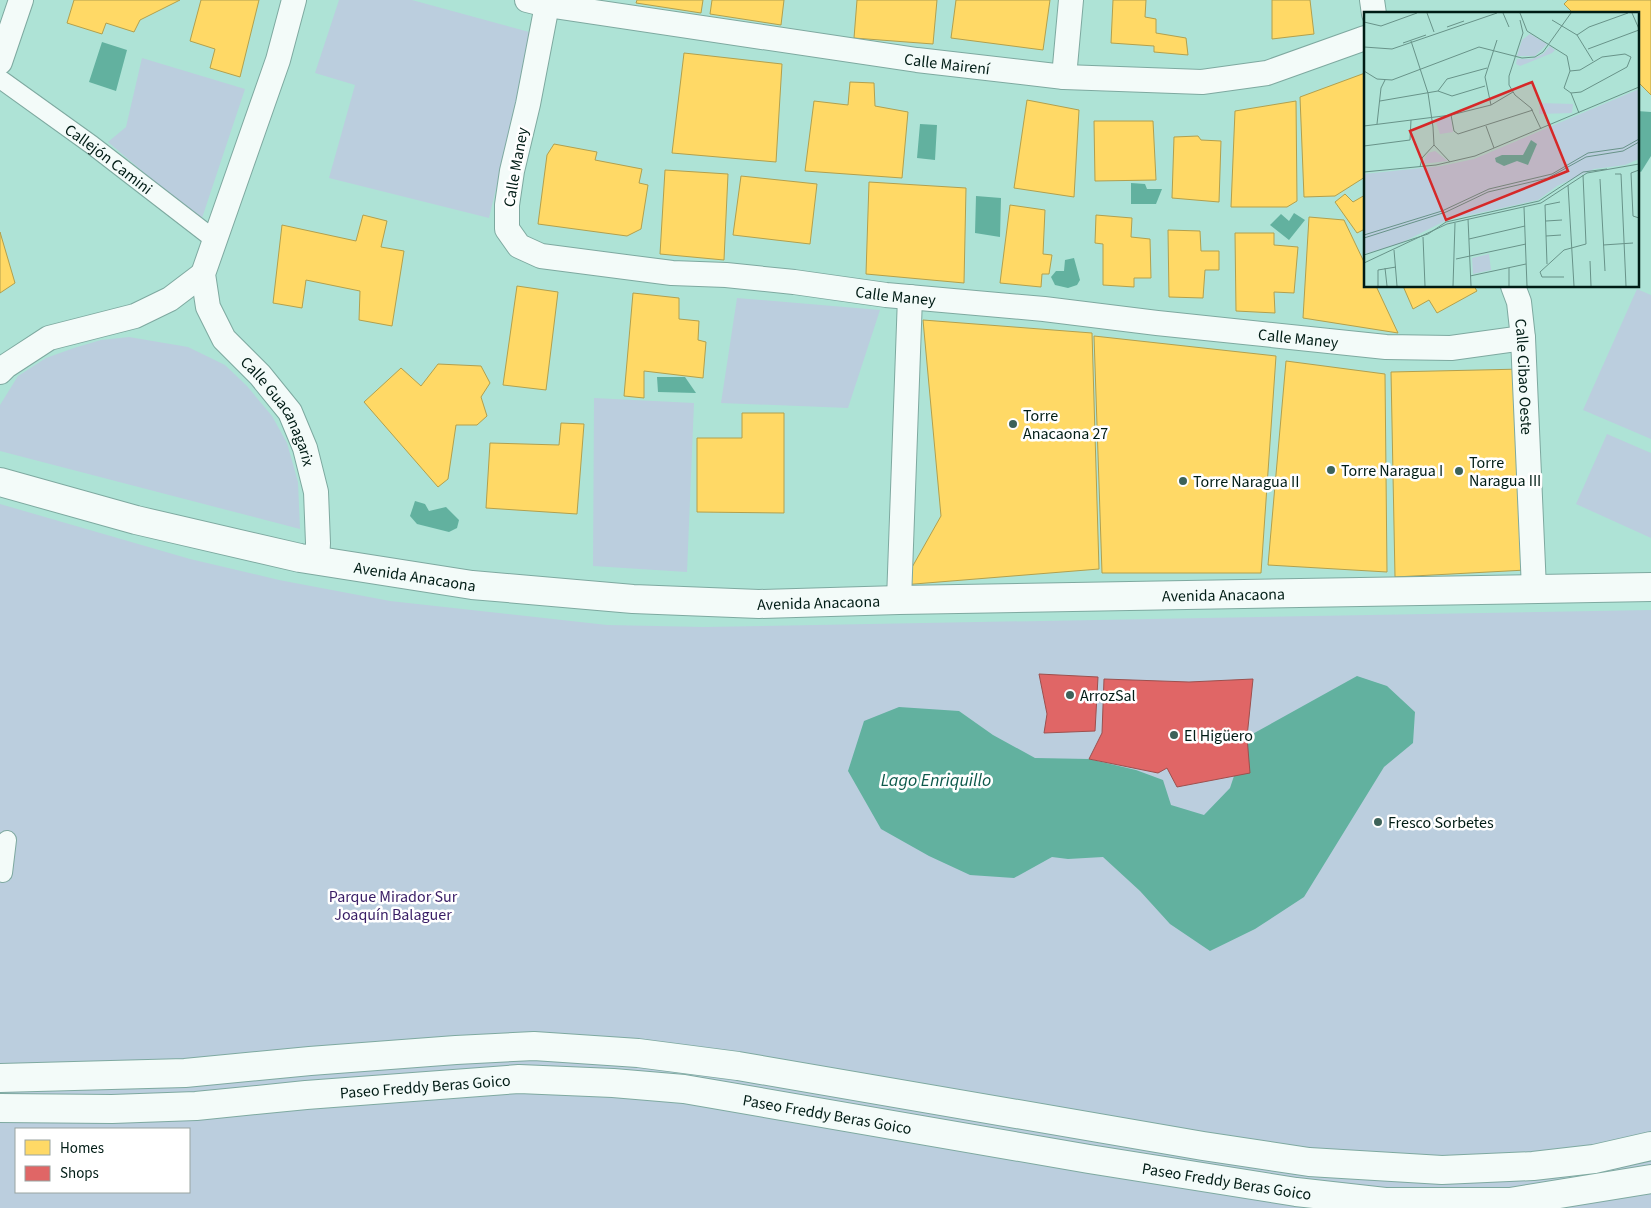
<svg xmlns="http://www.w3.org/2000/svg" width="1651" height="1208" font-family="'Source Sans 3',sans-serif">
  <rect width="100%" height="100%" fill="#aee3d6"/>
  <!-- green -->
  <path fill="#bbcede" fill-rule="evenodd" d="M339,0H412L533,33L489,218L329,178L355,85L315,73Z
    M142,58L245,89L201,221L108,142L126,127Z
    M1637,289L1651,295V439L1583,410Z
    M737,298L880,310L848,408L721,403Z
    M129,337L188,347L225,365L247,386L272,416L287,443L298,482L300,529L0,451V405L18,376L46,358L74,348L101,340Z
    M594,398L694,403L687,572L593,566Z
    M1607,434L1651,453V538L1576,504Z
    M0,504L190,559L279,580L390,601L607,625L704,627L1651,610V1208H0ZM16,1129H189V1192H16Z"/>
  <!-- water -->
  <path fill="#62b19f" d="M102,42L127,50L116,91L89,82Z
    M1637,111L1651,112V156L1641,172L1637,170Z
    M920,124L937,125L935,160L917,158Z
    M1131,183L1145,184L1147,189H1162L1156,204H1131Z
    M976,196L1001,198L1000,237L975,233Z
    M1294,213L1305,220L1289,240L1270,225L1281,214L1289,221Z
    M1074,258L1080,280L1077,285L1068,288L1055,285L1051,277L1056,271H1064L1065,260Z
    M657,377H685L696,393L658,392Z
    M415,501L425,504L429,511L446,507L459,520L457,528L449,532L417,524L410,516Z
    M1357,676L1387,686L1415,712L1413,743L1384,767L1304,897L1255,929L1210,951L1170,924L1140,891L1103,857L1068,859L1052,857L1014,878L970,875L929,856L881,829L848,771L864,721L899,707L959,711L993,735L1035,758L1089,759L1136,770L1163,780L1171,805L1204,815L1230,788L1247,737Z"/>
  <!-- homes -->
  <path fill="#ffd966" stroke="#b2a04e" d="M74,0H180L140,20L134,32L106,23L102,34L67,23Z
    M201,0H259L240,77L210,68L215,49L190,41Z
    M637,0H703L701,13L636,3Z
    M712,0H784L781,25L710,14Z
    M857,0H937L933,44L854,38Z
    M956,0H1050L1043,50L951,38Z
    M1113,0H1146L1145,17L1156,19V33L1186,38L1188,55L1154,52V46L1111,43Z
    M1272,0H1310L1314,34L1272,39Z
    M1568,0H1651V95L1637,81V14H1574L1564,4Z
    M684,53L782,64L776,162L672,153Z
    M1365,73V177L1335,196L1304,197L1300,97Z
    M850,82L874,83L875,106L908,112L902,178L805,171L814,101L848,105Z
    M1027,100L1079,110L1074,197L1014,188Z
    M1296,101L1297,201L1287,207H1231L1235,111Z
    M1094,121H1153L1156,180L1095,181Z
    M1198,136L1201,140L1221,141L1219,202L1172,198L1174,137Z
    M554,144L597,152L595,160L642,169L639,183L648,185L641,229L627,236L538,224L547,155Z
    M665,170L728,174L724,260L660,254Z
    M741,176L817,184L810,244L733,235Z
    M869,182L966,188L964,283L866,274Z
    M1345,194L1353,202L1365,195V229L1357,233L1335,202Z
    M1010,205L1045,210L1043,254L1052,255L1049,274H1042L1041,287L1000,283Z
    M363,215L387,221L381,247L404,251L392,326L359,320L360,291L306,280L302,308L273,303L282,225L356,241Z
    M1096,215L1132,218L1131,237L1150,239L1151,278H1134V287L1103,285V244L1095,243Z
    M1309,217L1344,220L1365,264V286H1376L1398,333L1303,318Z
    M1168,230L1200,231L1201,251H1219V270H1205L1203,298L1169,297Z
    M0,232L15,283L0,293Z
    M1235,233H1274V245L1298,247L1294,293L1274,292L1275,313L1236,311Z
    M517,286L558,292L546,390L503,385Z
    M1403,286H1474L1477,291L1437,313L1429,300L1413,309Z
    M633,293L679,298V319L699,321L698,340L706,342L703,378L644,371V398L624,396Z
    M923,320L1092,333L1099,569L902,585L941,516Z
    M1094,336L1276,356L1261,573H1102Z
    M1286,361L1385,374L1387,572L1268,565Z
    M438,364L481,366L490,383L481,397L487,416L477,425H456L448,479L438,487L364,402L401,368L421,386Z
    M1523,369L1526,570L1395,577L1391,372Z
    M742,413H784V513L697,512V438H742Z
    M561,423L584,424L577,514L486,508L490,443L559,445Z"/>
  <!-- shops -->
  <path fill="#e06666" stroke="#9d504e" d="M1039,674L1098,677L1095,731L1044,733L1047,714Z
    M1104,679L1189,682L1253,679L1247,737L1250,773L1177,787L1167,768L1158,773L1089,759L1102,733Z"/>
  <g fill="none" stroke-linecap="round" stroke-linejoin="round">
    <!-- pedestrian casing -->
    <g stroke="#7ea9a0" stroke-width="20">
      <g id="pedestrian">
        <path id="s1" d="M0,79L92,145L215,240"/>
        <path d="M3,873L7,840"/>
      </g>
    </g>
    <!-- minor casing -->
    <g stroke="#7ea9a0" stroke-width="26">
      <g id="minor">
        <path id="s2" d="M294,0L278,60L203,274L208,307L224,339L260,375L290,412L305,448L316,492L318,543L317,561"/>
        <path id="s3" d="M527,0L547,5L917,60L1064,77L1202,82L1267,73L1365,38"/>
        <path d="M1372,0L1374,14"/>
        <path id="s4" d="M547,5L528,104L512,171L507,205V229L519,246L541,256L672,273L726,275L794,282L886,295L1044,309L1157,323L1386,347L1451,348L1523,338"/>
        <path d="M0,62L21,0"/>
        <path d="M1064,77L1071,0"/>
        <path id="s5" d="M1513,286L1519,302L1523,338L1534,589"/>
        <path d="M0,372L6,366L49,338L135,316L170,299L203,274"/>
        <path d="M899,600L910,297"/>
      </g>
    </g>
    <!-- tertiary casing -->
    <g stroke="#7ea9a0" stroke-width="30">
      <g id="tertiary">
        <path d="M0,1078L185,1073L310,1061L456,1050L534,1046L638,1053L738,1066L1203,1146L1309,1162L1442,1170L1533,1166L1594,1159L1651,1146"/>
        <path id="s6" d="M0,1108L112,1109L196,1106L306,1095L519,1079L613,1083L684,1089L1089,1159L1296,1192L1385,1202H1510L1651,1179"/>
      </g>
    </g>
    <!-- secondary casing -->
    <g stroke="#7ea9a0" stroke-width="30">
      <g id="secondary">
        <path id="s7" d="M0,482L136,520L300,558L472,585L633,599L759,604L899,600L1651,587"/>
      </g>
    </g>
    <!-- pedestrian -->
    <use href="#pedestrian" stroke="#f3fbf9" stroke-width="18"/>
    <!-- minor -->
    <use href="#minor" stroke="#f3fbf9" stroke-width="24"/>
    <!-- tertiary -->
    <use href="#tertiary" stroke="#f3fbf9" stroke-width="28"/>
    <!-- secondary -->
    <use href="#secondary" stroke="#f3fbf9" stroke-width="28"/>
  </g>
  <!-- markers -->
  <g fill="#3d6259" stroke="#fff" stroke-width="2">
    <circle cx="1013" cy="424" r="5"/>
    <circle cx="1331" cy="470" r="5"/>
    <circle cx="1459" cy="471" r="5"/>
    <circle cx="1183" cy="481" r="5"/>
    <circle cx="1070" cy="695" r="5"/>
    <circle cx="1174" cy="735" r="5"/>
    <circle cx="1378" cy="822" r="5"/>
  </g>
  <g text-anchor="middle" stroke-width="5" stroke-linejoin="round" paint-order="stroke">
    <!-- street labels -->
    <g font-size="16" fill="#001c15" stroke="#fff">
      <text dy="6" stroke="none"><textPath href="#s3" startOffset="425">Calle Mairení</textPath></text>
      <text dy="6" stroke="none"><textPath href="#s1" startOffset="135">Callejón Camini</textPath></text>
      <text transform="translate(515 167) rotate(-80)" y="6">Calle Maney</text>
      <text dy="6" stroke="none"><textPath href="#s4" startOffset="630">Calle Maney</textPath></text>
      <text dy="6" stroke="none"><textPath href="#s4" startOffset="1035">Calle Maney</textPath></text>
      <text dy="6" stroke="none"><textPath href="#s5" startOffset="92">Calle Cibao Oeste</textPath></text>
      <text dy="6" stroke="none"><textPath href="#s2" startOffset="450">Calle Guacanagarix</textPath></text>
      <text dy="6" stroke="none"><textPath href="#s7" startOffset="426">Avenida Anacaona</textPath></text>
      <text dy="6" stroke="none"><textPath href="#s7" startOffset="1236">Avenida Anacaona</textPath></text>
      <text dy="6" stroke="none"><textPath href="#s7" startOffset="831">Avenida Anacaona</textPath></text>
      <text dy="6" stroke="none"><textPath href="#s6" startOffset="426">Paseo Freddy Beras Goico</textPath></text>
      <text dy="6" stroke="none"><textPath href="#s6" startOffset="831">Paseo Freddy Beras Goico</textPath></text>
      <text dy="6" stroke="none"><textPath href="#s6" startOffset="1236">Paseo Freddy Beras Goico</textPath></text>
    </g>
    <!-- poi labels -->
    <g font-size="16" fill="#001c15" stroke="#fff" text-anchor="start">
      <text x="1023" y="421">Torre<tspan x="1023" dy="18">Anacaona 27</tspan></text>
      <text x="1469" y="468">Torre<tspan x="1469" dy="18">Naragua III</tspan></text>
      <text x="1341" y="476">Torre Naragua I</text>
      <text x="1193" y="487">Torre Naragua II</text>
      <text x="1080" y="701">ArrozSal</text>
      <text x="1184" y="741">El Higüero</text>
      <text x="1388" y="828">Fresco Sorbetes</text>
    </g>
    <!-- park labels -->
    <g font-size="16" fill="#381c65" stroke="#fff">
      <text x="393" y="902">Parque Mirador Sur<tspan x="393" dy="18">Joaquín Balaguer</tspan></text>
    </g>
    <!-- water labels -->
    <g font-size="18" font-style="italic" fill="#0d594b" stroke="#fff">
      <text x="936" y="786">Lago Enriquillo</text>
    </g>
  </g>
  <!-- overview -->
  <g transform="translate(1364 12)">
    <rect width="275" height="275" fill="#aee3d6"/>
    <path d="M166,22L183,32L171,44H153L158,28ZM186,34L191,38L188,41L156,54L152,52L153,47H168L179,42ZM275,77V147L261,153L230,157L193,174L174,188L83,208L35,232L0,242V162L77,154L110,147ZM176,91L209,92L208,101L175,102ZM87,105L89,120L76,122L71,107ZM71,139L84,149L58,152L64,141ZM125,242L127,258L109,262L108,246Z" fill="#bbcede"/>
    <path d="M167,128L173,132L164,153L153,149L140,154L132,150L131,146L138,143H159Z" fill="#62b19f"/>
    <path fill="none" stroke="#689389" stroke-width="1" d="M63,1L70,20M139,1L145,15M156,1L163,19L203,44L206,59L200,76L207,81L215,101M268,1L275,17M156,8L159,21L145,64V73L151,83L167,96L177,117M188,8L213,23L229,49M0,10L17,14L53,1M83,15L100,9M213,23L225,15L264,1M47,29L64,81L69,115L70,133L58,146L56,155M39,31L62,23M0,35L28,37L133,1M224,37L275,18M0,59L13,67L28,68L115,35L158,46L171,45L179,40L207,1M206,59L216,58L238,45L261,42L267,45M74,79L83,67L123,56M74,79L88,84L121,74M207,81L217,80L263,55L267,45M16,89L74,79M127,93L121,65L133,28M87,103L90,119L94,122L169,98M13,112L17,76L21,68M0,114L87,103L127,93L149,80M122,114L130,136M70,133L86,150M0,134L46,128L47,108M275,158L267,161L269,204L275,206M0,160L72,153L111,144L275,75M251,162H257L262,274M236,167L241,259M204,173L210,274M160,195L163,274M104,207L107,274M182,209L198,208M0,223L78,199L125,177L188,162L224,141L259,136L275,127M182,224L197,223M59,225L61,274M0,226L82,200L124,180L184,166L222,145L259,139L275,130M105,227L161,214M239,233L269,231M30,238L33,274M0,243L64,222L82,210L175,189L219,160L243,157M92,247L162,232M226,249L227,274M0,251L83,212L177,191L223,161L275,152M183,252L181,193L196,190M21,256L23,274M145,256V274M106,264L162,252M200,265H178L176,260L200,238L222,232L219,163M14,274V258L32,255M89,274L91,211"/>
    <path fill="#d62828" fill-opacity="0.15" stroke="#d62828" stroke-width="2.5" d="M168,70L204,159L82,208L46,119Z"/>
    <rect width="275" height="275" fill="none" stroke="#001c15" stroke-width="2.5"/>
  </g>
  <!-- legend -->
  <rect x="15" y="1128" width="175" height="65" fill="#ffffff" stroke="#99a4a1"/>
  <rect x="25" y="1140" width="25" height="15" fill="#ffd966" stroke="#99a4a1"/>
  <text x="60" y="1153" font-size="15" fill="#001c15">Homes</text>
  <rect x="25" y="1166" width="25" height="15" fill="#e06666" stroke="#99a4a1"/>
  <text x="60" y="1178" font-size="15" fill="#001c15">Shops</text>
</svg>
